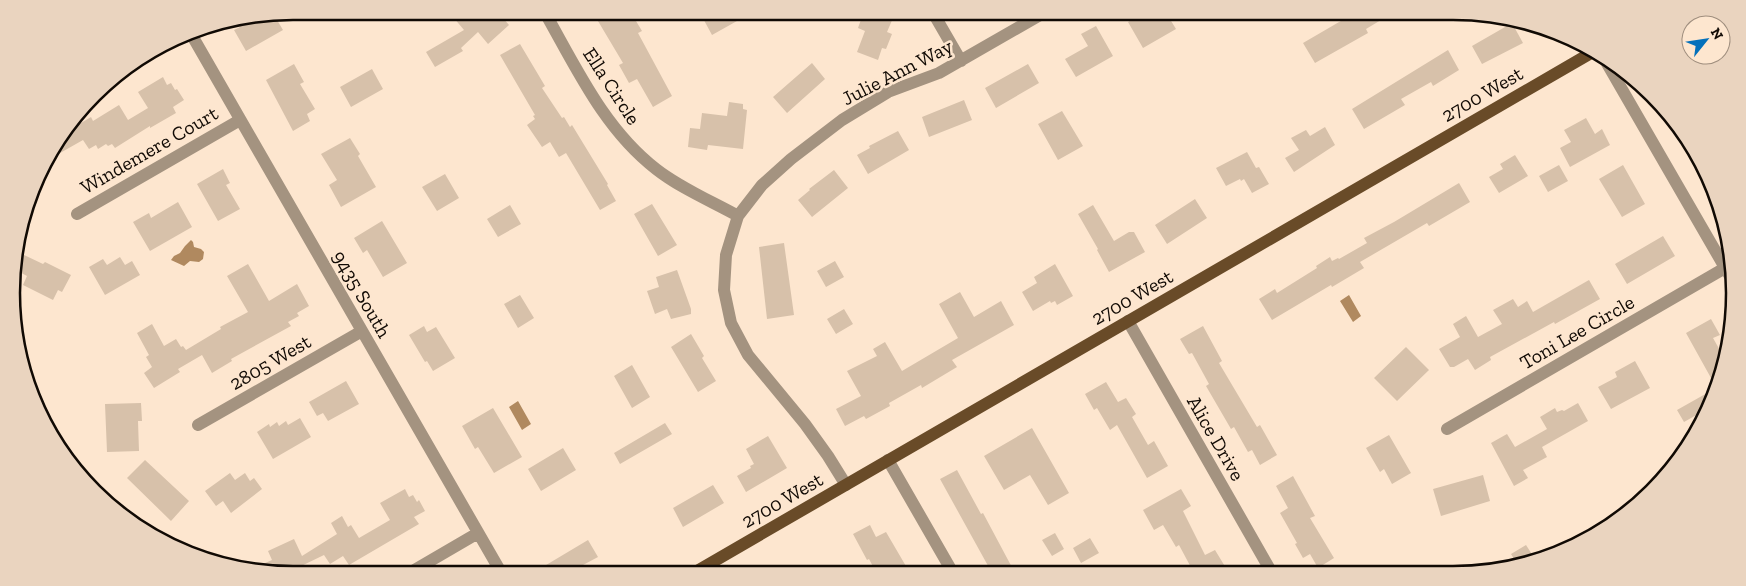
<svg xmlns="http://www.w3.org/2000/svg" width="1746" height="586" font-family="'Zilla Slab',serif">
  <rect width="100%" height="100%" fill="#fde6cf"/>
  <!-- water -->
  <path fill="#b0895f" d="M191,240L193,242L194,247L201,249L204,252L203,259L199,262L190,261L184,266L171,260L174,256L180,253L185,246Z
    M1349,295L1361,316L1353,322L1340,301Z
    M518,401L531,424L522,430L509,407Z"/>
  <!-- building -->
  <path fill="#d7c1aa" d="M448,11H497L509,25L488,44L478,32L461,48L463,51L435,67L426,52L464,30Z
    M592,11H630L642,31L638,33L672,96L653,107L637,79L629,83L619,65L623,63Z
    M699,11H731L737,21L712,35Z
    M864,11H875L893,18L887,32L892,34L886,49L882,48L878,60L857,52L865,31L858,28Z
    M1147,11H1165L1176,29L1143,48L1128,22Z
    M1358,11H1396L1366,29L1368,33L1315,63L1303,43Z
    M274,15L283,30L246,51L234,30L240,27L237,22Z
    M1512,23L1523,43L1482,64L1472,46Z
    M1096,26L1113,56L1076,77L1065,59L1088,46L1081,34Z
    M520,44L545,86L542,88L562,118L564,117L570,127L572,125L608,184L607,185L616,201L600,210L566,153L559,157L550,142L542,147L527,125L535,119L533,116L535,115L500,55Z
    M1448,50L1459,70L1433,86L1431,82L1401,99L1405,105L1364,129L1352,109Z
    M812,63L825,79L787,113L773,97Z
    M294,64L304,82L300,84L315,109L307,114L310,121L293,131L266,80Z
    M1028,64L1039,83L996,108L985,88Z
    M372,69L383,89L351,107L340,87Z
    M163,77L167,85L171,83L175,90L177,89L184,100L173,107L176,113L150,128V126L115,148L112,144L108,146L106,144L98,149L96,145L89,149L83,140L46,161L71,129L91,117L93,121L119,105L128,120L148,108L138,92Z
    M964,100L972,120L929,137L922,117Z
    M729,102L743,104V109L747,110L743,149L708,145L707,150L688,147L690,128L700,129L702,113L727,116Z
    M1062,111L1083,146L1058,160L1038,124Z
    M1586,118L1595,134L1602,129L1610,145L1570,167L1560,148L1571,142L1564,130Z
    M1325,127L1335,145L1294,172L1285,158L1299,150L1291,138L1306,130L1310,136Z
    M898,131L909,150L868,174L857,155L870,148L869,146Z
    M350,138L360,154L358,156L376,187L341,207L329,185L337,180L321,154Z
    M1247,152L1256,168L1259,167L1269,184L1252,193L1244,179L1241,181L1240,179L1226,186L1216,168Z
    M1515,155L1528,176L1499,193L1489,177L1503,169L1500,164Z
    M1559,165L1568,181L1548,192L1539,176Z
    M1623,165L1645,204L1622,217L1599,179Z
    M223,169L230,183L226,185L240,209L218,221L197,184Z
    M834,170L848,188L812,217L798,200L810,190L809,189Z
    M445,174L459,198L437,211L422,187Z
    M1459,183L1470,202L1429,226L1427,223L1360,262L1364,268L1332,287L1331,285L1272,320L1259,299L1275,289L1277,293L1317,268L1316,266L1330,257L1332,261L1338,258L1339,259L1367,243L1364,238L1394,222Z
    M1195,199L1207,218L1167,244L1155,225Z
    M178,202L192,227L150,251L133,222L149,213L151,218Z
    M652,204L677,245L658,256L634,214Z
    M510,205L521,224L498,237L487,219Z
    M1093,205L1114,241L1129,232H1134L1145,252L1109,272L1097,250L1098,249L1078,214Z
    M382,221L407,263L383,277L367,250L363,253L354,238Z
    M1663,236L1675,256L1627,284L1615,264Z
    M784,243L794,315L767,319L759,247Z
    M22,254L43,264L45,262L71,275L62,292L58,290L53,300L23,285L27,276L14,269Z
    M120,257L125,265L132,261L140,275L105,295L89,267L103,259L107,265Z
    M835,261L844,277L826,287L817,271Z
    M248,264L269,301L297,284L309,306L297,313L299,316L288,322L291,326L231,359L232,361L212,373L202,355L178,369L180,372L154,388L144,373L152,367L146,357L149,355L137,333L152,324L164,346L176,339L181,347L183,346L186,350L221,329L220,327L248,312L227,276Z
    M1055,264L1073,296L1057,305L1055,301L1051,303L1050,301L1033,311L1022,292L1037,283L1034,277Z
    M677,270L691,309V314L671,319L667,309L655,314L647,291L659,287L656,277Z
    M1589,280L1600,299L1555,324L1554,322L1490,357L1491,360L1475,370L1468,359L1454,367H1450L1439,349L1460,337L1453,324L1466,316L1478,337L1502,324L1493,310L1513,299L1518,307L1527,301L1533,312Z
    M960,292L974,317L1001,301L1014,325L952,360L957,367L922,388L921,385L889,403L890,406L866,419L864,416L845,426L836,409L861,396L847,371L877,356L873,349L885,342L902,371L958,338L939,304Z
    M520,295L534,318L518,328L504,304Z
    M844,309L853,324L836,334L827,319Z
    M1711,319L1720,335L1713,338L1726,361L1723,371L1711,378L1686,333Z
    M424,326L427,332L436,327L455,358L433,371L427,361L425,362L409,335Z
    M1203,326L1222,361L1219,363L1257,427L1260,425L1277,455L1260,465L1252,450L1248,452L1234,427L1231,429L1206,386L1209,384L1192,353L1189,354L1180,339Z
    M691,334L704,356L702,358L716,381L698,392L671,347Z
    M1406,347L1429,370L1397,401L1374,378Z
    M1635,361L1650,388L1611,409L1598,387L1617,377L1615,372Z
    M632,365L650,397L632,408L614,376Z
    M346,381L359,404L328,421L323,413L317,416L309,402Z
    M1106,382L1118,402L1126,398L1136,414L1132,417L1148,445L1154,441L1168,466L1147,478L1117,425L1110,430L1097,408L1094,410L1085,394Z
    M1716,388L1707,409L1684,422L1677,410Z
    M141,403L142,421H138L139,451L107,452L105,404Z
    M1578,403L1588,421L1542,447L1547,457L1523,470L1528,478L1514,486L1491,443L1507,434L1515,447L1547,429L1540,417L1555,408L1557,412L1562,410L1564,411Z
    M493,408L522,457L494,473L478,447L475,449L462,426Z
    M300,418L311,437L273,459L257,432L269,424L270,427L277,422L279,426L286,421L288,425Z
    M665,423L672,434L620,464L614,453Z
    M1032,428L1069,493L1048,505L1030,475L1004,490L984,456Z
    M1389,435L1411,473L1392,484L1384,469L1380,472L1366,448Z
    M768,436L787,468L746,492L737,476L751,468L750,466L754,464L746,449Z
    M563,448L576,470L541,491L528,469Z
    M145,460L189,501L171,521L127,478Z
    M957,470L981,514L983,513L1015,573H992L940,479Z
    M230,473L235,480L245,473L250,481L254,478L262,489L231,513L223,501L216,506L205,491Z
    M1483,475L1490,501L1441,516L1433,489Z
    M1293,476L1315,516L1310,518L1334,558L1318,568L1310,554L1303,558L1295,544L1297,543L1280,513L1288,508L1276,486Z
    M713,485L724,503L683,527L673,508Z
    M405,489L409,497L413,495L417,502L419,500L425,511L414,517L419,524L349,565L343,556L330,564L324,555L295,569L298,575L252,569L272,560L268,551L294,539L302,556L337,534L331,523L342,516L348,527L351,525L359,538L390,520L380,503Z
    M1181,489L1191,506L1183,511L1205,555L1215,550L1229,573H1194L1179,545L1176,547L1163,525L1154,530L1143,510Z
    M870,525L876,537L886,532L910,573L877,574L869,559L867,560L853,534Z
    M1055,533L1064,549L1052,556L1042,540Z
    M1090,538L1099,553L1081,563L1073,548Z
    M588,540L598,557L583,565L585,567L573,574H531Z
    M1526,545L1535,559L1517,564L1511,554Z"/>
  <g fill="none" stroke-linecap="round" stroke-linejoin="round">
    <!-- minor -->
    <path stroke="#a49380" stroke-width="12" d="M544,11C576,67 604,129 656,169C680,188 711,201 738,216
      M932,11L961,61
      M190,32L502,574
      M1605,60L1731,278
      M77,214L240,120
      M1128,321L1272,573
      M198,425L362,331
      M1447,429L1725,268
      M888,460L953,573
      M846,485L828,456L805,424L748,355L731,323L724,290L726,255L738,216L762,185L791,159L842,120L888,92L939,73L1047,11
      M406,575L478,533"/>
    <!-- major -->
    <path stroke="#694b28" stroke-width="12" d="M692,574L1591,53"/>
  </g>
  <g text-anchor="middle" stroke-width="5" stroke-linejoin="round" paint-order="stroke">
    <!-- street labels -->
    <g font-size="20" fill="#110a04" stroke="#fde6cf">
      <text transform="translate(897 72) rotate(-27)" y="7">Julie Ann Way</text>
      <text transform="translate(612 86) rotate(57)" y="7">Ella Circle</text>
      <text transform="translate(1482 94) rotate(-30)" y="7">2700 West</text>
      <text transform="translate(149 150) rotate(-30)" y="7">Windemere Court</text>
      <text transform="translate(362 294) rotate(60)" y="7">9435 South</text>
      <text transform="translate(1132 297) rotate(-30)" y="7">2700 West</text>
      <text transform="translate(1577 332) rotate(-30)" y="7">Toni Lee Circle</text>
      <text transform="translate(270 362) rotate(-30)" y="7">2805 West</text>
      <text transform="translate(1216 438) rotate(60)" y="7">Alice Drive</text>
      <text transform="translate(782 500) rotate(-30)" y="7">2700 West</text>
    </g>
  </g>
  <!-- crop -->
  <path d="M0 0H1746V586H0ZM293 20H1453A273 273 0 0 1 1726 293V293A273 273 0 0 1 1453 566H293A273 273 0 0 1 20 293V293A273 273 0 0 1 293 20Z" fill="#ead4bf" fill-rule="evenodd"/>
  <path fill="none" stroke="#110a04" stroke-width="2.5" d="M293 20H1453A273 273 0 0 1 1726 293V293A273 273 0 0 1 1453 566H293A273 273 0 0 1 20 293V293A273 273 0 0 1 293 20Z"/>
  <!-- north arrow -->
  <g transform="translate(1706 40) rotate(60)"><circle r="24" fill="#fde6cf" stroke="#9f8e7e"/>
  <path d="M0-4L9 19L0 12L-9 19Z" fill="#0370bb"/>
  <text y="-8" font-size="14" font-weight="bold" text-anchor="middle" fill="#110a04">N</text>
  </g>
</svg>
